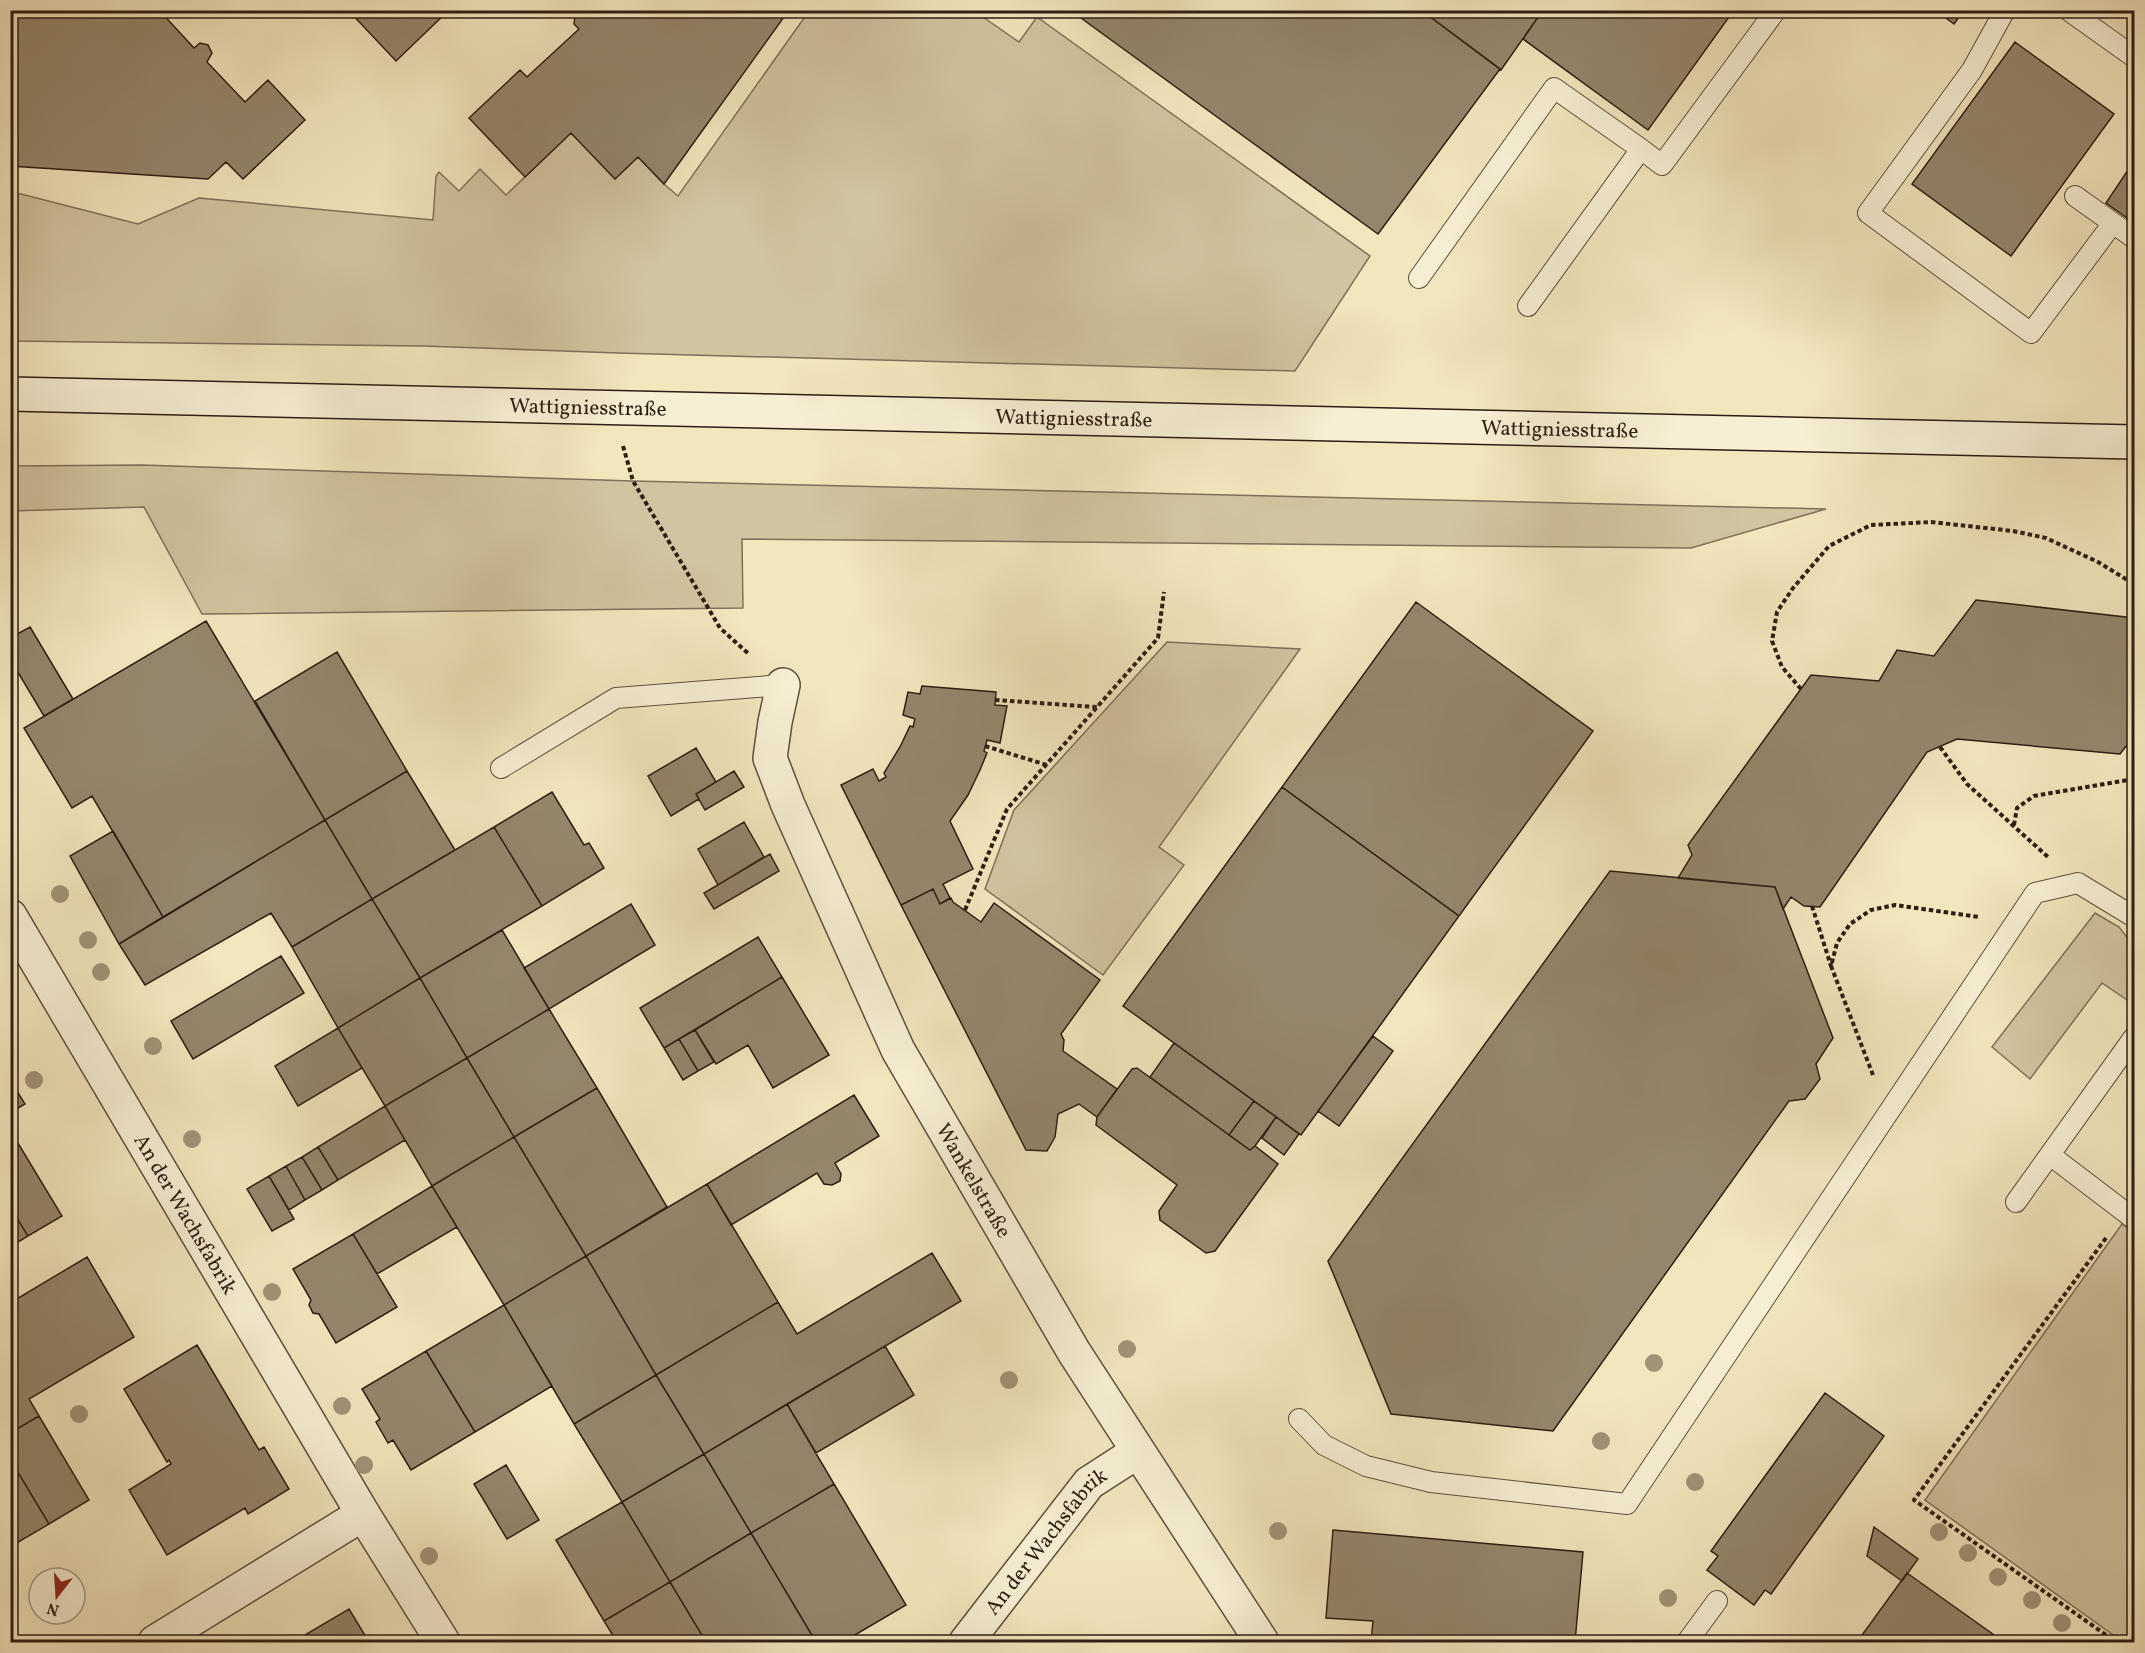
<svg xmlns="http://www.w3.org/2000/svg" width="2145" height="1653" font-family="Vollkorn,serif">
  <rect width="100%" height="100%" fill="#f2e6bd"/>
  <filter id="stains"><feTurbulence type="fractalNoise" baseFrequency=".00333" numOctaves="4"/><feColorMatrix values="0 0 0 0 .2 0 0 0 0 .09 0 0 0 0 .02 0 0 0 .5 -.17"/></filter>
  <radialGradient id="worn" r=".72"><stop offset=".6" stop-color="#630" stop-opacity="0"/><stop offset="1" stop-color="#630" stop-opacity=".3"/></radialGradient>
  <!-- green -->
  <path fill="#d1c4a0" stroke="#80705a" stroke-width="1.5" d="M973,10L1019,42L1037,17L1370,256L1295,371L618,353L423,346L11,341L10,194H21L138,224L199,198L433,220L436,176L439,172L459,191L480,169L506,195L571,133L615,179L638,157L664,184L678,196L809,11Z
    M142,465L633,481L1826,509L1691,548L742,539L743,608L202,614L144,507L11,511V466Z
    M1167,642L1300,649L1159,847L1184,865L1103,975L985,889L1014,810Z
    M2095,913L2119,927L2130,941C2129,948 2127,955 2128,961C2130,976 2139,988 2130,1002L2102,983L2030,1079L1992,1047Z
    M2122,1224L2134,1233V1642H2123L1925,1500Z"/>
  <!-- building -->
  <path fill="#94866c" stroke="#2e1d14" stroke-width="1.5" d="M10,10H159L194,48L200,43L208,45L212,53L207,62L245,102L268,80L305,120L243,179L226,162L208,179L10,166Z
    M348,10H449L396,61Z
    M598,10H789L664,184L638,157L615,179L571,133L525,177L469,118L520,70L527,77L579,29L574,24L575,16L577,13L587,10L593,15Z
    M1070,10H1421L1500,69L1378,234Z
    M1421,10H1543L1501,70Z
    M1543,10H1734L1648,130L1523,39Z
    M1935,10H1964L1954,24Z
    M2015,42L2114,114L2011,256L1912,184Z
    M2134,161V213L2130,220L2106,203Z
    M1976,600L2134,618V736L2120,754L1957,739L1927,752L1820,907L1804,906L1791,897L1783,909L1775,887L1678,878L1692,855L1688,845L1811,675L1879,681L1897,650L1934,656Z
    M1416,602L1593,731L1459,916L1282,787Z
    M206,621L325,820L163,917L92,796L72,808L24,728Z
    M30,627L73,699L44,716L10,659V638Z
    M337,652L407,771L325,820L255,701Z
    M922,686L996,692L995,705L1007,706L1000,743L987,740L984,751L987,753L980,770L968,795L950,821L973,869L943,884L950,898L940,904L933,889L901,905L841,785L873,769L879,781L886,777L884,773L900,747L910,726L913,727L915,719L903,715L908,692L920,694Z
    M696,748L716,782L696,794L699,799L671,816L648,776Z
    M407,771L455,850L372,899L325,820Z
    M734,771L744,787L705,810L696,794Z
    M1282,787L1459,916L1301,1135L1123,1006Z
    M552,792L584,845L589,843L604,868L542,906L494,827Z
    M325,820L372,899L292,947L271,913L145,985L119,944Z
    M744,822L764,857L718,885L698,849Z
    M494,827L542,906L420,978L372,899Z
    M113,831L163,917L119,944L70,856Z
    M770,854L779,871L714,909L704,893Z
    M1610,871L1775,887L1833,1038L1816,1064L1820,1079L1805,1099L1789,1101L1553,1431L1391,1414L1328,1261Z
    M933,889L940,904L951,898L953,902L981,922L994,903L1100,980L1061,1034L1064,1040L1063,1051L1117,1089L1097,1117L1079,1104L1058,1114L1055,1137L1047,1151L1026,1150L901,905Z
    M372,899L420,978L338,1028L292,947Z
    M631,904L655,945L549,1009L524,968Z
    M502,930L549,1009L467,1058L420,978Z
    M758,937L782,977L664,1048L640,1008Z
    M281,956L304,993L193,1059L171,1021Z
    M782,977L829,1055L773,1088L748,1045L716,1064L695,1030Z
    M420,978L467,1058L385,1106L338,1028Z
    M549,1009L597,1088L514,1137L467,1058Z
    M338,1028L362,1068L298,1106L275,1066Z
    M695,1030L714,1062L698,1071L679,1039Z
    M1373,1036L1393,1051L1339,1126L1318,1111Z
    M679,1039L698,1071L683,1080L664,1048Z
    M1174,1043L1254,1101L1229,1135L1150,1077Z
    M467,1058L514,1137L432,1186L385,1106Z
    M1137,1068L1250,1150L1255,1146L1278,1164L1215,1251L1206,1253L1160,1220L1159,1211L1177,1185L1096,1125L1097,1117L1132,1069Z
    M10,1080L25,1104L10,1113Z
    M597,1088L667,1207L586,1256L514,1137Z
    M854,1095L879,1136L835,1163L841,1174L840,1181L832,1185L824,1184L817,1173L731,1225L707,1184Z
    M1254,1101L1276,1117L1255,1146L1250,1150L1229,1135Z
    M385,1106L405,1140L338,1180L318,1147Z
    M1276,1117L1299,1134L1284,1155L1262,1138Z
    M10,1130L62,1216L28,1236L10,1207Z
    M514,1137L586,1256L504,1305L432,1186Z
    M318,1147L338,1180L322,1190L302,1157Z
    M302,1157L322,1190L305,1200L286,1166Z
    M286,1166L305,1200L289,1210L269,1176Z
    M269,1176L294,1219L272,1231L247,1189Z
    M707,1184L778,1302L656,1375L586,1256Z
    M432,1186L457,1227L377,1274L353,1234Z
    M10,1207L28,1236L10,1247Z
    M353,1234L397,1307L336,1343L319,1314L313,1313L309,1305L311,1300L293,1269Z
    M932,1253L961,1301L704,1454L656,1375L778,1302L797,1334Z
    M586,1256L656,1375L574,1424L504,1305Z
    M87,1257L134,1337L29,1399L39,1416L10,1433V1303Z
    M504,1305L552,1386L475,1432L426,1351Z
    M197,1345L259,1450L264,1447L289,1489L248,1514L245,1508L167,1555L129,1490L171,1464L169,1460L167,1462L124,1389Z
    M885,1346L914,1395L816,1453L787,1404Z
    M426,1351L475,1432L411,1470L393,1440L388,1443L376,1422L380,1419L362,1389Z
    M656,1375L704,1454L622,1502L574,1424Z
    M1825,1393L1884,1436L1771,1594L1765,1590L1754,1605L1707,1570L1718,1556L1711,1551Z
    M787,1404L834,1484L751,1533L704,1454Z
    M39,1416L89,1500L49,1524L10,1459V1433Z
    M704,1454L751,1533L670,1582L622,1502Z
    M10,1459L49,1524L10,1547Z
    M506,1465L539,1520L507,1539L474,1484Z
    M834,1484L906,1605L843,1642H816L751,1533Z
    M622,1502L670,1582L604,1621L556,1540Z
    M1874,1527L1918,1559L1902,1581L1867,1556Z
    M1333,1530L1583,1552L1575,1642H1371L1373,1621L1326,1618Z
    M751,1533L816,1642H706L670,1582Z
    M1907,1573L2004,1642H1857Z
    M670,1582L706,1642H617L604,1621Z
    M349,1609L369,1642H293Z"/>
  <g fill="none" stroke-linecap="round" stroke-linejoin="round">
    <!-- lane casing -->
    <g stroke="#5f4f3e" stroke-width="22">
      <path id="lane" d="M2005,10L1972,70L1868,213L2031,333L2113,223
        M2068,10L2134,57
        M2075,196L2134,238
        M1419,278L1554,88L1641,149
        M1528,306L1641,149L1662,165L1776,10
        M501,768L616,698L783,685
        M2050,1155L2134,1219
        M2016,1202L2134,1037
        M1299,1419L1324,1445L1366,1466L1431,1482L1627,1504L2035,893L2078,883L2134,917
        M1687,1642L1717,1601"/>
    </g>
    <!-- street casing -->
    <g stroke="#5f4f3e" stroke-width="36">
      <g id="street">
        <path id="s1" d="M783,685L775,722L770,758L788,805L898,1050L1074,1352L1262,1642"/>
        <path id="s2" d="M10,916L363,1514L443,1642"/>
        <path d="M155,1642L363,1514"/>
        <path id="s3" d="M966,1642L1089,1483L1137,1452"/>
      </g>
    </g>
    <!-- secondary casing -->
    <g stroke="#2e1d14" stroke-width="36">
      <g id="secondary">
        <path id="s4" d="M10,394L2134,442"/>
      </g>
    </g>
    <!-- path -->
    <path stroke="#2e1d14" stroke-width="4" stroke-dasharray="4.5 3" stroke-linecap="butt" d="M623,446L633,481L720,628L750,655
      M1801,689L1782,667L1772,641L1777,612L1793,588L1829,546L1871,525L1931,522L2013,531L2046,538L2098,562L2134,584
      M995,700L1097,707
      M985,746L1047,765
      M1940,747L1967,784L2048,857
      M2014,825L2017,808L2034,796L2134,779
      M1812,906L1831,966
      M965,910L1007,809L1158,638L1164,592
      M1873,1075L1831,966L1837,943L1850,924L1871,910L1895,905L1979,917
      M2106,1238L1914,1500L2116,1642"/>
    <!-- lane -->
    <use href="#lane" stroke="#f7efd4" stroke-width="20"/>
    <!-- street -->
    <use href="#street" stroke="#f7efd4" stroke-width="33"/>
    <!-- secondary -->
    <use href="#secondary" stroke="#f7efd4" stroke-width="33"/>
  </g>
  <!-- trees -->
  <g fill="#a19377">
    <circle cx="60" cy="894" r="9"/>
    <circle cx="88" cy="940" r="9"/>
    <circle cx="101" cy="972" r="9"/>
    <circle cx="153" cy="1046" r="9"/>
    <circle cx="34" cy="1080" r="9"/>
    <circle cx="192" cy="1139" r="9"/>
    <circle cx="272" cy="1292" r="9"/>
    <circle cx="1127" cy="1349" r="9"/>
    <circle cx="1654" cy="1363" r="9"/>
    <circle cx="1009" cy="1380" r="9"/>
    <circle cx="342" cy="1406" r="9"/>
    <circle cx="79" cy="1414" r="9"/>
    <circle cx="1601" cy="1441" r="9"/>
    <circle cx="364" cy="1465" r="9"/>
    <circle cx="1695" cy="1482" r="9"/>
    <circle cx="1278" cy="1531" r="9"/>
    <circle cx="1939" cy="1532" r="9"/>
    <circle cx="1968" cy="1553" r="9"/>
    <circle cx="429" cy="1556" r="9"/>
    <circle cx="1998" cy="1577" r="9"/>
    <circle cx="1668" cy="1598" r="9"/>
    <circle cx="2032" cy="1600" r="9"/>
    <circle cx="2062" cy="1623" r="9"/>
  </g>
  <g text-anchor="middle" stroke-width="6" stroke-linejoin="round" paint-order="stroke">
    <!-- street labels -->
    <g font-size="21" fill="#2e1d14" stroke="#f7efd4">
      <text dy="7" stroke="none"><textPath href="#s4" startOffset="578">Wattigniesstraße</textPath></text>
      <text dy="7" stroke="none"><textPath href="#s4" startOffset="1064">Wattigniesstraße</textPath></text>
      <text dy="7" stroke="none"><textPath href="#s4" startOffset="1550">Wattigniesstraße</textPath></text>
      <text dy="7" stroke="none"><textPath href="#s1" startOffset="544">Wankelstraße</textPath></text>
      <text dy="7" stroke="none"><textPath href="#s2" startOffset="346">An der Wachsfabrik</textPath></text>
      <text dy="7" stroke="none"><textPath href="#s3" startOffset="129">An der Wachsfabrik</textPath></text>
    </g>
  </g>
  <!-- margin -->
  <rect width="2145" height="1653" fill="none" stroke="#f2e6bd" stroke-width="36"/>
  <rect x="12" y="12" width="2121" height="1629" fill="none" stroke="#2e1d14" stroke-width="3"/>
  <rect x="18" y="18" width="2109" height="1617" fill="none" stroke="#2e1d14" stroke-width="1.5"/>
  <!-- north arrow -->
  <g transform="translate(57 1596) rotate(197)"><circle r="28" fill="#f7efd4" stroke="#a79b87" stroke-width="1.5"/>
  <path d="M0-4.5L10 22L0 15L-10 22Z" fill="#8f2418"/>
  <text y="-9" font-size="16" font-weight="bold" text-anchor="middle" fill="#2e1d14">N</text>
  </g>
  <rect width="100%" height="100%" filter="url(#stains)"/>
  <rect width="100%" height="100%" fill="url(#worn)"/>
</svg>
